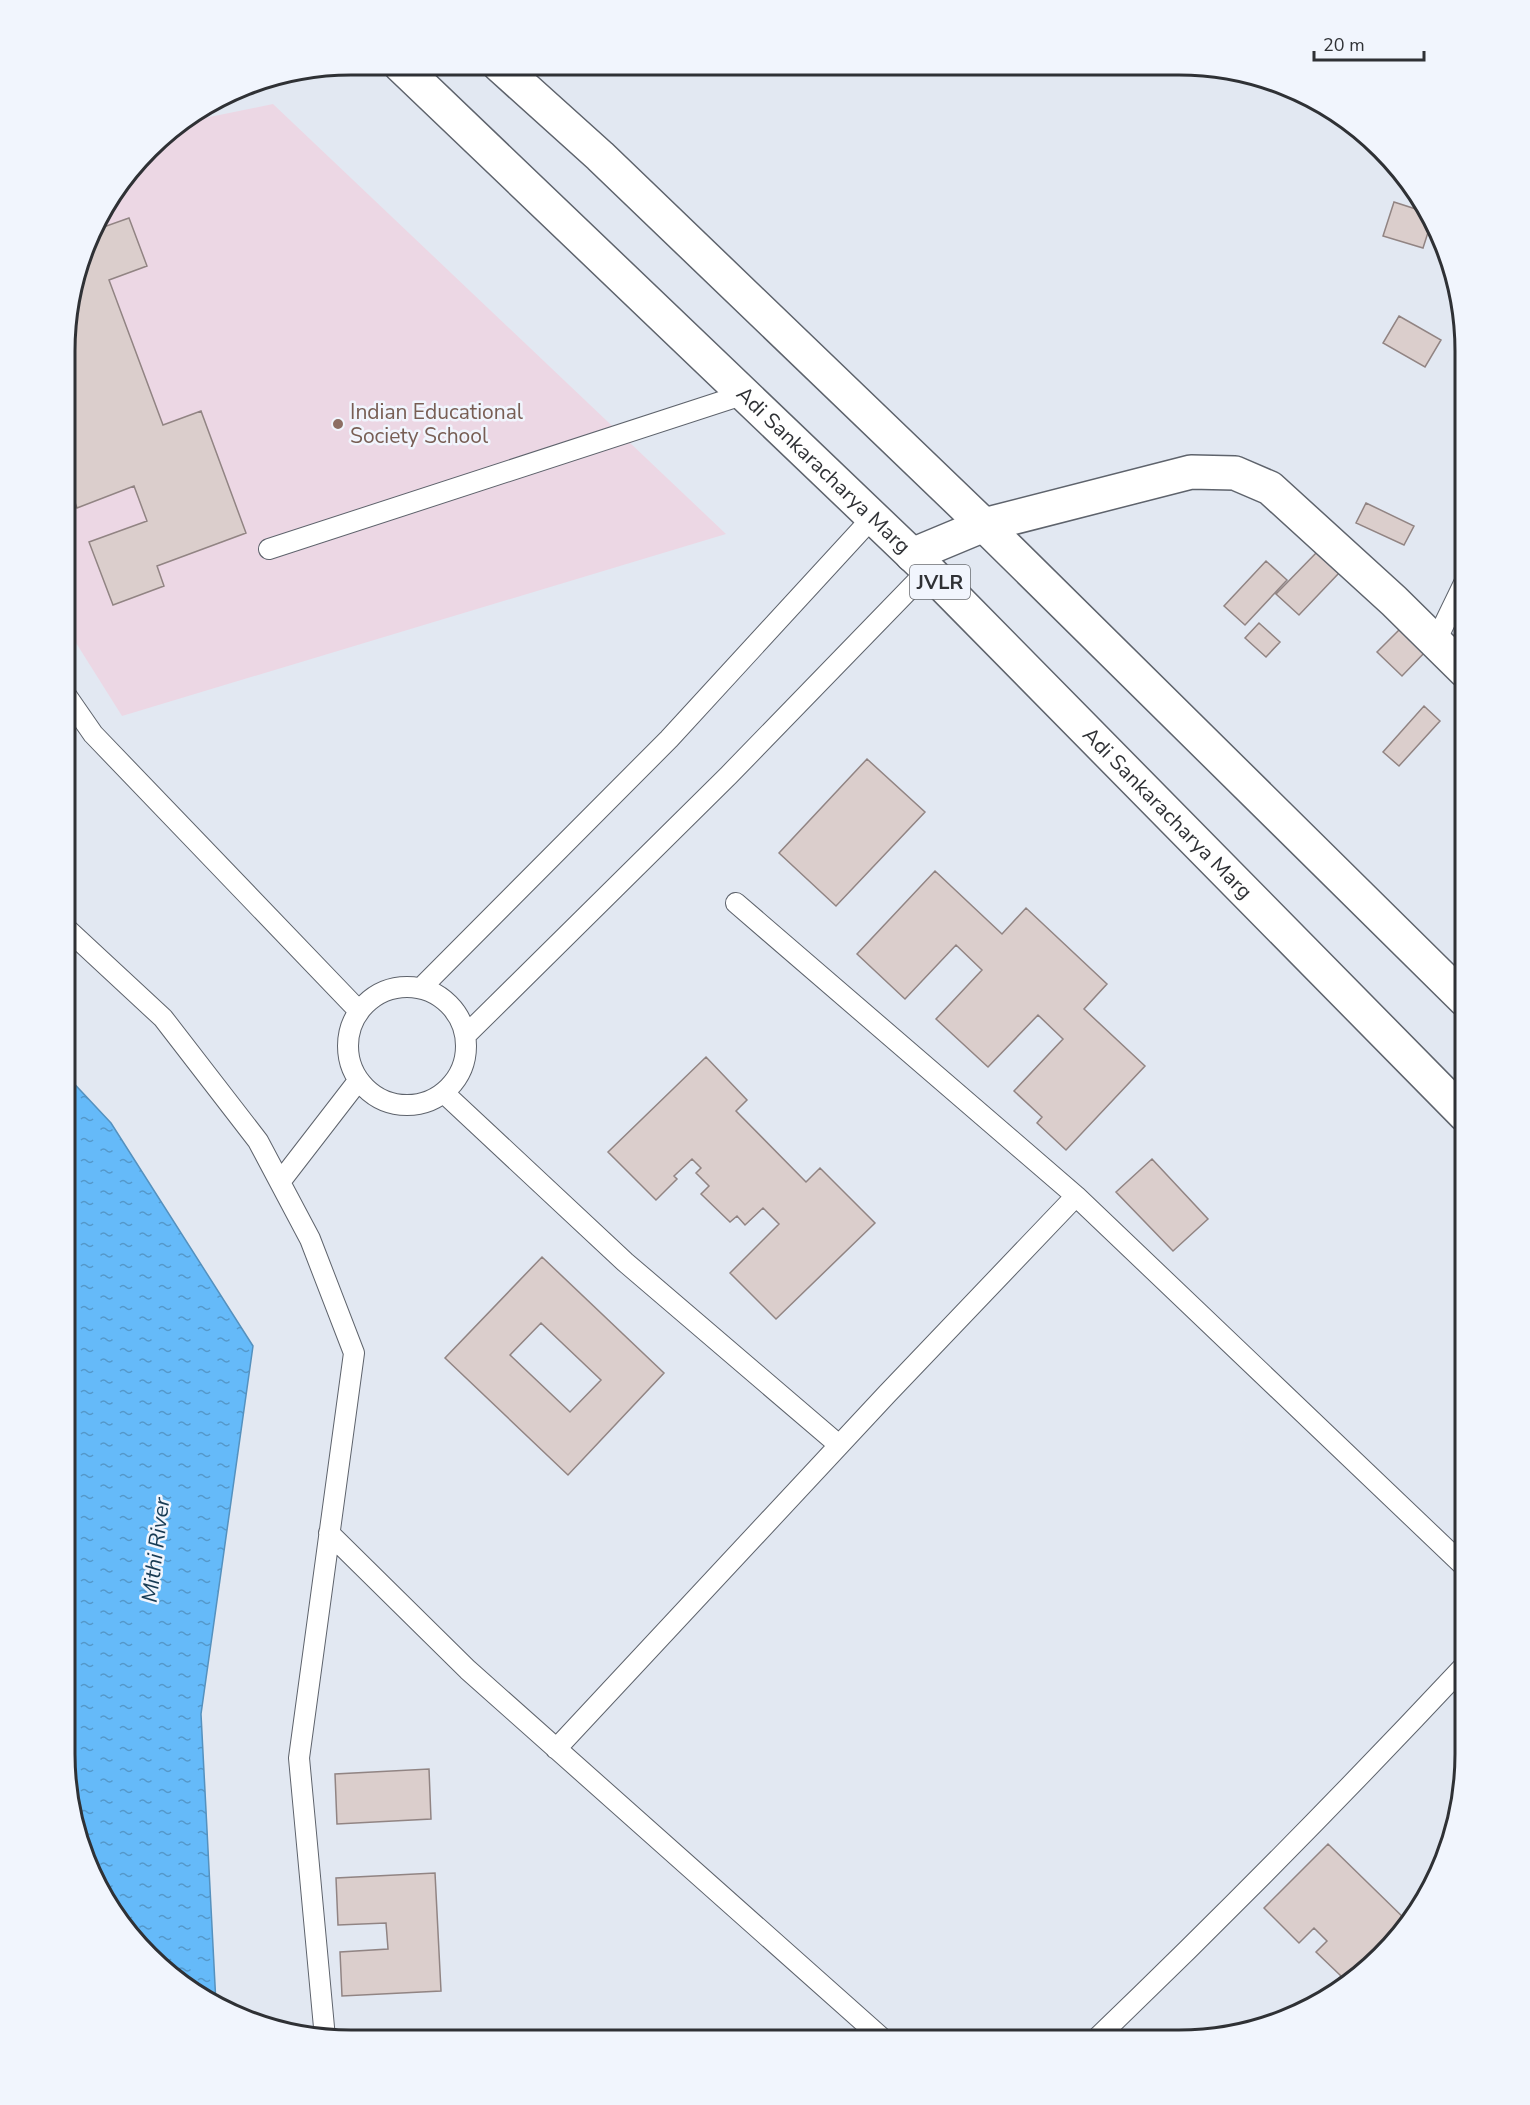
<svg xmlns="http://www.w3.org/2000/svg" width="1530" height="2105" font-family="'Nunito Sans',sans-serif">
  <defs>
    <pattern id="water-ripples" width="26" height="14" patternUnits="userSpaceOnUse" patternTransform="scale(1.5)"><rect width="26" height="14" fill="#65baf9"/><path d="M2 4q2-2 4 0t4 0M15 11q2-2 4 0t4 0" fill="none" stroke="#5498ca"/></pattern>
  </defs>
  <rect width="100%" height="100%" fill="#e2e8f2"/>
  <!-- education -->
  <path fill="#ecd7e4" d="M273,104L726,534L122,716L66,627L67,313L103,208L162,135L185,122Z"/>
  <!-- water -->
  <path fill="url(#water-ripples)" stroke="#5591be" stroke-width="1.5" d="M66,1075L111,1123L253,1346L201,1714L216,2004L177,1982L94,1880L65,1754Z"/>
  <!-- building -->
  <path fill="#dbcecc" stroke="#918483" stroke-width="1.5" fill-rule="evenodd" d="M1394,202L1425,212L1432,220L1423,248L1383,236Z
    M129,218L147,266L109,280L163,425L201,411L246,533L157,566L164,586L113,605L89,542L147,521L134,486L77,508L67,481V313L95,230Z
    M1399,316L1441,340L1425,367L1383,343Z
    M1366,503L1414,526L1404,545L1356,523Z
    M1317,552L1339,573L1299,615L1276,594Z
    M1266,561L1287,580L1245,625L1224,606Z
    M1259,623L1280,642L1266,657L1245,638Z
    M1403,626L1427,650L1402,676L1377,652Z
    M1424,706L1440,721L1399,766L1383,752Z
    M867,759L925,812L836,906L779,853Z
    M935,871L1002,934L1026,908L1107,984L1084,1009L1145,1066L1066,1150L1037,1123L1042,1117L1014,1091L1063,1039L1038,1015L988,1067L936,1019L982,970L956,945L905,999L857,954Z
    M706,1057L747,1100L736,1111L806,1182L820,1168L875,1223L776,1319L730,1273L779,1224L763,1208L745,1225L737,1216L730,1222L701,1194L709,1186L696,1173L701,1168L692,1159L674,1176L677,1179L656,1200L608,1152Z
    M1152,1159L1208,1219L1173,1251L1116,1192Z
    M542,1257L664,1373L568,1475L445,1358ZM541,1323L601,1380L570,1412L510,1355Z
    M429,1769L431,1819L337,1824L335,1774Z
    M1328,1844L1409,1923L1368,1970L1343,1986L1337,1980L1341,1976L1316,1952L1327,1941L1314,1928L1299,1943L1264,1908Z
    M435,1873L441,1991L342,1996L340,1952L388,1949L386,1923L338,1925L336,1878Z"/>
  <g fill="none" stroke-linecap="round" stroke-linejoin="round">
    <!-- lane casing -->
    <g stroke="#5e636c" stroke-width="22">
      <path id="lane" d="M269,549L745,394
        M1436,641L1465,581
        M66,695L93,734L359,1011
        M736,903L1076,1196L1465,1567
        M66,928L163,1018L258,1141L310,1239L354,1353L299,1758L325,2038
        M348 1046a59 59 0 1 1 118 0a59 59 0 1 1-118 0Z
        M421,988L669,739L873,517
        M466,1035L729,775L928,570
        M444,1093L625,1262L839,1445
        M280,1182L358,1081
        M329,1533L468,1670L884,2040
        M556,1749L887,1394L1076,1196
        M1095,2040C1222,1918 1345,1793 1465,1665"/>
    </g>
    <!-- street casing -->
    <g stroke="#5e636c" stroke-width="36">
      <path id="street" d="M912,555L984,525L1191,472L1235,473L1270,488L1394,601L1465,671"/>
    </g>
    <!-- primary casing -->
    <g stroke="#5e636c" stroke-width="36">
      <g id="primary">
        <path id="s1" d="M400,65L928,570L1465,1115"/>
        <path d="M499,65L600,156L984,525L1465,1000"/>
      </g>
    </g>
    <!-- lane -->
    <use href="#lane" stroke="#fff" stroke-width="20"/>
    <!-- street -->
    <use href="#street" stroke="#fff" stroke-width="33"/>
    <!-- primary -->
    <use href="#primary" stroke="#fff" stroke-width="33"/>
  </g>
  <!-- markers -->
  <circle fill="#8d6e63" stroke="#f1f5fd" stroke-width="2" cx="338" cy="424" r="6"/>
  <g text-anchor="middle" stroke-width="5" stroke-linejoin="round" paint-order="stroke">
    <!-- shield labels -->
    <rect fill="#f1f5fd" stroke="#696c71" stroke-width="1.5" x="910" y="565" width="60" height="34" rx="4.5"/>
    <g font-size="20" font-weight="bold" fill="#2f3135">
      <text x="940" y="589">JVLR</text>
    </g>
    <!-- education labels -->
    <g font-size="21" fill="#785e54" stroke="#f1f5fd" text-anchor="start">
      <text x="350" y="419">Indian Educational<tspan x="350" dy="24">Society School</tspan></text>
    </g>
    <!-- street labels -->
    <g font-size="21" fill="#2f3135" stroke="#f1f5fd">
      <text dy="7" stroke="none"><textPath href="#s1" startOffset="586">Adi Sankaracharya Marg</textPath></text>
      <text dy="7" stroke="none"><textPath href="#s1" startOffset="1072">Adi Sankaracharya Marg</textPath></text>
    </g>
    <!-- water labels -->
    <g font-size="22" font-style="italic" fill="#173b54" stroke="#f1f5fd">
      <text transform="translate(155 1550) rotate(-83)" y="8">Mithi River</text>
    </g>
  </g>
  <!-- crop -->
  <path d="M0 0H1530V2105H0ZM351 75H1179A276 276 0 0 1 1455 351V1754A276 276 0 0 1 1179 2030H351A276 276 0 0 1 75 1754V351A276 276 0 0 1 351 75Z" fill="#f1f5fd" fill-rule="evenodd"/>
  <path fill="none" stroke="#2f3135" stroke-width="3" d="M351 75H1179A276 276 0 0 1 1455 351V1754A276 276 0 0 1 1179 2030H351A276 276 0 0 1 75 1754V351A276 276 0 0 1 351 75Z"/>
  <!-- scale -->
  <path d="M1314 51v9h110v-9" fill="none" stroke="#2f3135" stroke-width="3"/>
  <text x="1323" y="51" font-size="18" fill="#2f3135" stroke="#f1f5fd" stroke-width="4.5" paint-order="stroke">20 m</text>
</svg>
